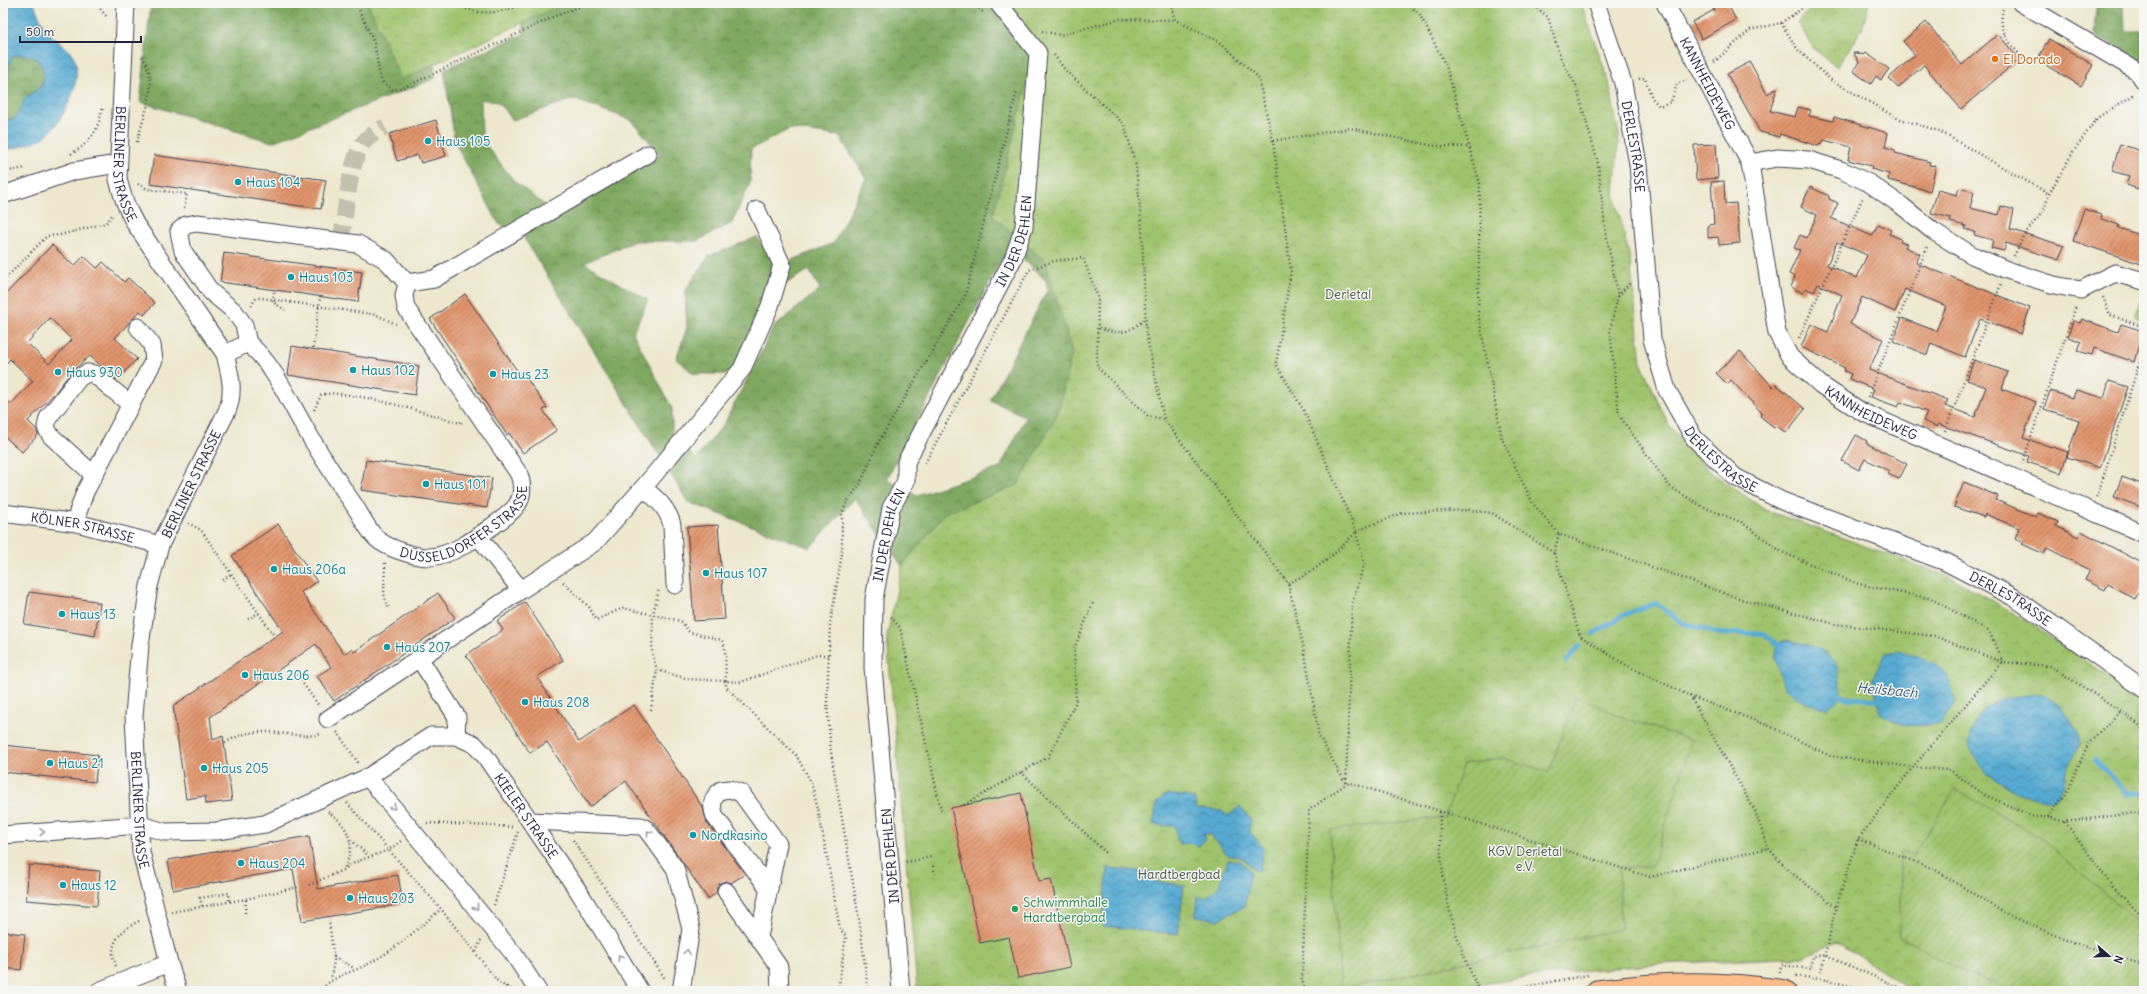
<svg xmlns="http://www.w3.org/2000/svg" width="2147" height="994" font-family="Delius,sans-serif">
  <defs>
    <pattern id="forest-crowns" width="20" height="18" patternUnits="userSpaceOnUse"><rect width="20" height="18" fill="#7fa860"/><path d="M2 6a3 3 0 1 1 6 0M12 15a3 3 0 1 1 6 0" fill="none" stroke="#688850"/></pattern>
    <pattern id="park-crowns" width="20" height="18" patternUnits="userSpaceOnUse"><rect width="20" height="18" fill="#9fc26c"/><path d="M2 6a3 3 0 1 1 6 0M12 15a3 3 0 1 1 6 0" fill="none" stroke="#89a65e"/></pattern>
    <pattern id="garden-furrows" width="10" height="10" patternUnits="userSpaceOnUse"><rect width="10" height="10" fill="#9fc26c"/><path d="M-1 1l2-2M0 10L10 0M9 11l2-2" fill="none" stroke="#89a65e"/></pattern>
    <pattern id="water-waves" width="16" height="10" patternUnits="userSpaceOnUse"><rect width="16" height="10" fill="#56aad2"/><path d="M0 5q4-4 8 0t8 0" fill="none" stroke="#478aac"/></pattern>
    <pattern id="building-hatch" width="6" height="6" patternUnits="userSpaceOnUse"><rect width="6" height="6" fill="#e0946c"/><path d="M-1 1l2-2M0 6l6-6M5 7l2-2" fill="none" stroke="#b5785a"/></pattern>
  </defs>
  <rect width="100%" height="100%" fill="#f6f6f2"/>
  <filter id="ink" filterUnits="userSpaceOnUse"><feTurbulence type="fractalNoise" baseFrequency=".025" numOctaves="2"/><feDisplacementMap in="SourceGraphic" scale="8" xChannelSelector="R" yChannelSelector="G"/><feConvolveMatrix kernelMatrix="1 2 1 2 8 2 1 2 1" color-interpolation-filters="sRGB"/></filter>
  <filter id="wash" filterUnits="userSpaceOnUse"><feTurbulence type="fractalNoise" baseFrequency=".012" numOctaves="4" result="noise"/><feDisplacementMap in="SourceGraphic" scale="16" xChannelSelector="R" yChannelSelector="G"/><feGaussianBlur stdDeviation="0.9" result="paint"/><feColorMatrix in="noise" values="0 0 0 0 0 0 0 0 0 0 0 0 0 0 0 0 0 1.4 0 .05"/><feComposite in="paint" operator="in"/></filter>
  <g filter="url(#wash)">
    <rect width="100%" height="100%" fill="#ede7cd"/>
    <!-- forest -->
    <path fill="url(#forest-crowns)" stroke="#50654e" fill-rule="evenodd" d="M151,3H423L436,78L272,142L140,102Z
      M523,3H1159L1641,363L1668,424L1709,471L1765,510L1862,545L1339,991L1058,413L1018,485L945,513L902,566L855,498L810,548L688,502L522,235L499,224L455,143L444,69L524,34ZM481,99L497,102L513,120L573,99L631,120L661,155L557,215L514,181L482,140ZM790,129L839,136L866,178L834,243L790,261L769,256L757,237L709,256L685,291L687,328L676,359L694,374H728L746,356L767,295L809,270L820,289L774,327L724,424L696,459L672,434V408L633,333L648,300L584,263L635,241H697L732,223L750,183L751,149ZM1009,245L1046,281L1048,289L990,400L1026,417L1000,468L917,495L887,479Z
      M2096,3H2124L2125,31H2144V68L2094,33Z
      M24,54C46,56 52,87 30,94L15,119L8,120L3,118V93L8,79L9,62L13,56Z"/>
    <!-- park -->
    <path fill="url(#park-crowns)" stroke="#607254" d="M368,3H568L552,9L401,80Z
      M982,3H1581L1609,82L1619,135L1614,193L1630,259L1641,363L1668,424L1709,471L1765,510L1950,577L2021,617L2144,701V991H1913L1837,942L1803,957L1661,964L1568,972L1451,988V991H1091L984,985L917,988L887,637L902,566L945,513L1018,485L1058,413L1072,352L1046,262L993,216L1031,67L1030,47L1022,35Z
      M1816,3H1869L1862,29L1837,67L1814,49L1797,22Z
      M2140,301L2144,303V320L2135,317Z"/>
    <!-- garden -->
    <path fill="url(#garden-furrows)" stroke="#607254" d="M1576,697L1630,720L1692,740L1652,867H1619L1621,929L1341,989L1330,830L1445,817L1463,764L1502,758L1549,772Z
      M1955,789L2038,836L2144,927L2141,962L2144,964V991H2013L1958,970L1900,936V851L1913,855Z"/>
    <!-- water -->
    <path fill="url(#water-waves)" stroke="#3c6686" d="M3,3H34C38,15 43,26 51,35C57,42 66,46 72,54C87,75 62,127 41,139C29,145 15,148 3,151V118C18,125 20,109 25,98L42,86C48,65 36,51 13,56C5,67 12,82 3,93Z
      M1786,640C1804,643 1833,649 1838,670C1840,678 1840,687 1841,696L1828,709L1806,703L1784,688L1775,657L1778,644Z
      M1898,651C1914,655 1936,660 1946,675C1951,682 1953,694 1956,702L1953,707L1939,724C1913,726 1903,728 1880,713L1873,678L1885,653Z
      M2035,694L2045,696L2059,704L2078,732L2080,744L2065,774L2064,785L2056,798L2049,800L2018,793L1985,772L1969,746C1971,736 1972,725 1978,716C1988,699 2017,696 2035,694Z
      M1167,794L1194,798L1196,808L1222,811L1227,816L1240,807L1251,820L1249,831L1263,847L1260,871L1254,870L1243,858L1228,855L1210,834H1203L1205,840L1199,846L1190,843L1179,844L1174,825L1162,826L1153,824L1157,802Z
      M1228,860L1241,861L1250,871L1245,906L1218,920L1196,916L1198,897L1205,898L1218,888Z
      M1108,868L1157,873L1156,882L1184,885L1178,934L1102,926Z"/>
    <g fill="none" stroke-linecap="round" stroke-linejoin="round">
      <!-- stream -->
      <path stroke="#56aad2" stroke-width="5" d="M1593,634L1626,614L1656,603L1682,623L1721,634L1761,633L1778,644L1781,649
        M1566,662L1579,646
        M1836,693L1847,698L1883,700
        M2095,760L2127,793H2144"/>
    </g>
    <g id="blocks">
      <!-- building -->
      <path fill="url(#building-hatch)" fill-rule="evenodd" d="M1710,3H1727L1736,20L1702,39L1692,22L1714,10Z
        M1926,22L1962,65L1998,34L2019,59L1961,109L1924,65L1898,88L1889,78L1915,55L1903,41Z
        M2049,39L2093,65L2081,86L2037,60Z
        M1853,52L1864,55L1866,53L1889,69L1881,80L1876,76L1871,84L1853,71L1859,62Z
        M1750,62L1767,94L1777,88L1770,111L1795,117L1798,107L1811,110L1809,116L1833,121L1834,117L1888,133L1885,147L1895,150V153L1930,162L1929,165L1936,166L1930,191L1888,180L1889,174L1871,169L1872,166L1848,160L1851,147L1824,140L1818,146L1780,134L1779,137L1760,132L1727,74Z
        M436,120L446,156L421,163L418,155L397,161L389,134Z
        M1716,144L1718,178L1696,180L1694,145Z
        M2120,144L2144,152V191L2126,185L2129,176L2112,171Z
        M154,155L326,180L321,209L150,184Z
        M1724,181L1725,204L1736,203L1740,243L1719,245L1718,237L1708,238V225L1714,224L1711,182Z
        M1810,187L1829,196V199L1838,203L1831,218L1872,236L1878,224L1891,230L1889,234L1901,239L1900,242L1907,244L1905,247L1920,254L1916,263L2030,308L2021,334L1980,319L1965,357L1931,343L1927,355L1893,341L1902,318L1936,331L1946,306L1905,289L1895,312L1862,297L1850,324L1883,339L1869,370L1948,400L1945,406L1975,417L1986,387L1967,380L1974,360L2008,372L2002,389L2036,402L2023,438L2068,452L2061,473L2027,462L2029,456L1938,424L1937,427L1923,421L1927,412L1900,402L1898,407L1871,397L1874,389L1849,379L1851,374L1844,371L1845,368L1801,347L1811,324L1828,332L1842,295L1818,284L1814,292L1805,288L1803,293L1791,287L1795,277L1789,274L1800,250L1794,248L1800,235L1807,238L1817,215L1801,207ZM1837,242L1867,255L1857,278L1827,265Z
        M1959,188L1974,192L1970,208L1999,215L2001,206L2014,210L2010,229L2064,246L2059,260L2006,243L2004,251L1991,248L1993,240L1974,235L1975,232L1965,229L1966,226L1950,222L1951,218L1931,213L1938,190L1957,195Z
        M2084,209L2102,215L2101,219L2119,225L2118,228L2144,236V265L2073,241Z
        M52,245L74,266L84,256L97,268L103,262L124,282L128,278L155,303L144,315L140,311L115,338L137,359L117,380L90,356L71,372L55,393L28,421L37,430L38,435L22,452L3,435V398L11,404L33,381L10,359L3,368V297ZM50,318L72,340L49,364L27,343Z
        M224,253L362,272L358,302L220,282Z
        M465,294L520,375L523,373L547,408L543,410L557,430L523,453L509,433L507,435L430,319Z
        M2082,319L2118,332L2121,324L2143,331L2134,362L2094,348L2092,355L2078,351L2081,342L2068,337L2073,321L2080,323Z
        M292,346L419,366L415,395L288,375Z
        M1740,351L1773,387L1776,384L1805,409L1786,433L1777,426L1775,428L1760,416L1762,413L1731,380L1727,384L1716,373Z
        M2109,381L2128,387L2100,468L2067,457L2079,420L2044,409L2050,391L2073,398L2076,390L2104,398Z
        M1856,435L1867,441L1866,443L1907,464L1899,479L1888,474L1889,471L1865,459L1859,470L1842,461Z
        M366,460L492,478L487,508L361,490Z
        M2122,477L2144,485V499L2141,507L2114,497Z
        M1964,482L1998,496L1996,500L2036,517L2038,513L2058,522L2056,526L2078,537L2081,531L2144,564V582L2135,599L2108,584L2105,590L2085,580L2090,570L2047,548L2044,554L2022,544L2024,542L2015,538L2019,528L1985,514L1984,517L1954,507Z
        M278,524L317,582L301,592L344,654L351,649L354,652L438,593L455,618L334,701L317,676L331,667L316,644L210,717L213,740L223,736L232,801L206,804L205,796L186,799L173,706L283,631L232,556Z
        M718,525L725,619L694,621L687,527Z
        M29,592L96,601V603H100L95,636L24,624Z
        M525,602L563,660L537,677L579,742L634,705L703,808L707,823L745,874L731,883L726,881L720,883L717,887L716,893L708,899L626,781L590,807L547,742L530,753L466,655L503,630L497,621Z
        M3,745L98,755L95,782L3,772Z
        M1021,793L1039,881L1051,879L1070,967L1018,978L1009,937L980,943L951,808Z
        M309,836L318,889L398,875L403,904L302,921L293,869L173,890L168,860Z
        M29,865L100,871L97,906L26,900Z
        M3,932L25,934L21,970L3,968Z"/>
    </g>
  </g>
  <g filter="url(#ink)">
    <use href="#blocks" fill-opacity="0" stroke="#404051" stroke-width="1"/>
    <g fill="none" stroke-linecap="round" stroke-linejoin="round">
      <!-- minor-tunnel -->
      <path stroke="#c4c0b0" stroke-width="17" stroke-dasharray="17 8" stroke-linecap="butt" d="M341,242C345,217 349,162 363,143C369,136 377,131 385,127"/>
      <!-- minor casing -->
      <g stroke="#404051" stroke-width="19">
        <g id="minor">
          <path id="s1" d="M126,3L118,179C122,196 127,210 136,225L225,354C230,374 235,391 227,411L160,545L149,586L140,645L134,716L141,852L169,963L178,991"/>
          <path id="s2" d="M1596,3L1623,83L1638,164L1652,339L1667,390L1694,438L1735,477L1782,501L1946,562L2015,598L2144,689"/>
          <path id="s3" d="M1665,3L1750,163L1777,333L1790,357L1821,385L1862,412L2144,534"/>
          <path d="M2021,3L2137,71L2144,81"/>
          <path d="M1750,163L1777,158L1809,160L1841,170L1869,183L1902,206L1933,231L1972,255L2007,270L2054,285L2081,290L2115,273L2144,281"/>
          <path d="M3,195L74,171L118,164"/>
          <path d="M407,283L434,279L648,154"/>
          <path d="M248,343L244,325L234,311L211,292L183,251L179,231L186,225L197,223L358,244L386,260L407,283"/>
          <path id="s4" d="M225,354L248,343C274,365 288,399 305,428C320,454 337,480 354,505C361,515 367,529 376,538C386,548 415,557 429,557C452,556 476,538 494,525C514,511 528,501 519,474L406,308L404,296L407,283"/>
          <path d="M94,475L51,436L46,428L48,418L79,378L87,373L94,374L131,405"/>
          <path d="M643,488C656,498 668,508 672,525L675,585"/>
          <path id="s5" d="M3,513L77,523L160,545"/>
          <path d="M77,523L78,512L85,492L154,360L152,345L138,327"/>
          <path d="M478,536L521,590L595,542L643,488L742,369L770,306L782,265L757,210"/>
          <path d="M419,658L457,717L456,736"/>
          <path d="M328,719L521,590"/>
          <path d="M368,777L513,953L538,991"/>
          <path d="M530,821L641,826L646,829L675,868L691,929L681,991"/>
          <path id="s6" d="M3,835L141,825L165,832L217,831L265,824L368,777L431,736H456L474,744L485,756L579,892L640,991"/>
          <path d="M726,891L779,967L780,991"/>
          <path d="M759,937L778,844L741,793L730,789L721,790C711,799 711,805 715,817L769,889"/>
          <path d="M99,991L169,963"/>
          <path id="s7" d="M901,991L873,667L874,599L891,508L906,481V462L1013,259L1024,227L1038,53L998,3"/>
        </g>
      </g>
      <!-- major casing -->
      <g stroke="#404051" stroke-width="23">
        <path id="major" d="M1597,991C1658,982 1724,981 1785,991"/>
      </g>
      <!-- path -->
      <path stroke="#404051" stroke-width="2.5" stroke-dasharray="1 3" stroke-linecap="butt" d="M95,3L108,18
        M356,3L374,43L380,76L383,83L393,90L405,87L553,17L589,3
        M451,3C487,18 494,13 531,3
        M973,3L984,13
        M1171,3L1175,20L1220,42L1258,77L1273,141L1291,271L1276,364L1304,411L1356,531L1402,513L1469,510L1492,513L1554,553
        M1408,3L1420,15L1446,66L1480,184L1478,313L1502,439L1533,504L1559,534L1741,599L1835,624L1934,636L2002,662L2050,666L2121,711L2144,729
        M1531,3L1548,17L1561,60L1576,85L1598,163L1605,228L1618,296L1610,330L1619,415L1669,486L1703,507L1741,522L1782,552L1858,584L1932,599L1989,631L2002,661
        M2004,5C1996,33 2009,41 2025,61
        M1781,23L1798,50L1831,80L1897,118L1939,131L2049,194
        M1042,31L1060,35L1120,19L1175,20
        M1054,55L1066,71L1124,124L1136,166L1142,230L1146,333L1164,419L1288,583L1304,649L1319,736L1346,784L1351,783L1650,877L1768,848
        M1714,62L1750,30L1781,23L1810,3
        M1639,79L1645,78L1652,98L1659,106L1671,102L1677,84L1687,80
        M1273,141L1350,128L1434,146L1469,147
        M137,142C144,113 161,82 141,55
        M71,154C92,142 98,130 103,106
        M3,172L26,168
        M138,184L147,189L187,194L184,209
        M2014,256L2024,235L2044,210L2049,194L2073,152L2097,118L2135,94
        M3,281L47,236L60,235L106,223L113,214
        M274,292L273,302L285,310
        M1618,296L1631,282
        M2103,297L2110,315L2144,327
        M251,306L256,298H262L377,315L396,324
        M1099,328C1120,336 1128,333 1145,319
        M1799,338L1863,197
        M313,348L320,298
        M1868,397L1927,247
        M314,410L321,395C345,387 432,415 460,423L463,421
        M1945,431L2001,284
        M925,463L1029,270L1054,261L1083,258L1098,298L1097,367L1148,416L1163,419
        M2022,464L2076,306
        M2097,497L2144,348
        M188,523L201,530L273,634
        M1559,534L1554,553L1580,636L1626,665L1690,696L1767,725L1830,756L1913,767L1950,770L1983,794L2034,817H2048L2065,822L2135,813H2144
        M385,563L384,594L389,609
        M223,580L231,574
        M563,582L589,607L596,620L623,608L677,620L682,622L689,632L722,640L725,648L726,687L796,755L811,782L818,808L840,929L846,936L838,991
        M1288,583C1318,570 1334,555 1356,532
        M891,617L900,628L941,810
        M248,619L259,613
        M657,670L688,679L741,682L817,655H828
        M294,671L319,706
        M1690,696L1755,811L1768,848L1789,871L1836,907
        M651,710L657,670L652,653L653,614L659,589
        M337,732L359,764
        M225,743C261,720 287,741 321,734
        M1021,772L1106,853
        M347,803L441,909L499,983L515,991
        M964,805L1048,757L1076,702L1074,649L1093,603
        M1440,812C1438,874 1451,936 1480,991
        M2048,817L2066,794L2089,742L2121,711
        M2065,822L2112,886L2144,918
        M427,823L514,827
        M1858,839L1934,869L2006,914L2073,943L2144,965
        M351,840L369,856
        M573,840L666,980
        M906,862L931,857
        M933,866L935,874
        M343,870C363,855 383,857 401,841
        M309,885L343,870C357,847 350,826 328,812
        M494,905L518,832
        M202,906L200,898L229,893V901
        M171,912L246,899L298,887
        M245,913L246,899
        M329,920L334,960L331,979
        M476,952L481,940
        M334,957L354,968
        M116,966C106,943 122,929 141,920
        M1780,972L1781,965L1811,969L1813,956L1825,955L1896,986L1901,991
        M1821,972L1836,907L1858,839L1913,767L2002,662
        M1796,976L1821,979L1872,991
        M319,991C337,973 350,974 370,963C396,949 419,928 441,909
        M506,991V986
        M868,991L860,925L831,753L827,702L830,624L842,554V514L847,502L860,484L878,443L965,296L1017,91
        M1305,991L1302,979L1309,810L1346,784L1352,604L1364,564L1356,531
        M1504,991L1588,975"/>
      <!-- minor -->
      <use href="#minor" stroke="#fff" stroke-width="17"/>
      <!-- major -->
      <use href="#major" stroke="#f9bc8a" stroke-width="21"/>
    </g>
    <!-- one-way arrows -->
    <defs><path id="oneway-chevron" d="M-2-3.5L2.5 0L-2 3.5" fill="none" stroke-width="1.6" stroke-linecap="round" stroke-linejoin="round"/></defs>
    <g stroke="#9c9ca7">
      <use href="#oneway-chevron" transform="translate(393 807) rotate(51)"/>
      <use href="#oneway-chevron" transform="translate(42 832) rotate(-4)"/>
      <use href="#oneway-chevron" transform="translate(649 833) rotate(-129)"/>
      <use href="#oneway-chevron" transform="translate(476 907) rotate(51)"/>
      <use href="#oneway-chevron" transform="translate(687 952) rotate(-81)"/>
      <use href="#oneway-chevron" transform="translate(620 958) rotate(-122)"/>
    </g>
  </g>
  <!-- markers -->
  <circle fill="#e8710a" stroke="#f6f6f2" stroke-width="1.5" cx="1995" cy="59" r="4"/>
  <g fill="#0f9aa8" stroke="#f6f6f2" stroke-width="1.5">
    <circle cx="428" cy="141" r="4"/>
    <circle cx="238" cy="182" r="4"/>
    <circle cx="291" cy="277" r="4"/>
    <circle cx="353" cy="370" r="4"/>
    <circle cx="58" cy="372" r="4"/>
    <circle cx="493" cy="374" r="4"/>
    <circle cx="426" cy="484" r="4"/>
    <circle cx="274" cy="569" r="4"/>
    <circle cx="706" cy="573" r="4"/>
    <circle cx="62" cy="614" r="4"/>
    <circle cx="387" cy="647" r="4"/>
    <circle cx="245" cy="675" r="4"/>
    <circle cx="525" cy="702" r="4"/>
    <circle cx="50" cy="763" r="4"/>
    <circle cx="204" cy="768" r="4"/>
    <circle cx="693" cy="835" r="4"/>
    <circle cx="241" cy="863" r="4"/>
    <circle cx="63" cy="885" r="4"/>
    <circle cx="350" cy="898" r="4"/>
  </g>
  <circle fill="#2e9e5b" stroke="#f6f6f2" stroke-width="1.5" cx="1015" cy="909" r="4"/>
  <g text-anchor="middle" stroke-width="3" stroke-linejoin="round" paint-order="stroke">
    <!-- food labels -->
    <g font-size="13" fill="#c56008" stroke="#f6f6f2" text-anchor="start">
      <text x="2003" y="64">El Dorado</text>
    </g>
    <!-- street labels -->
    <g font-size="13" fill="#22223b" stroke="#f6f6f2">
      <text dy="5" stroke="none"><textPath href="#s3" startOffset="91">KANNHEIDEWEG</textPath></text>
      <text dy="5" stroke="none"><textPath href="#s2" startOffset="149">DERLESTRASSE</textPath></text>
      <text dy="5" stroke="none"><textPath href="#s1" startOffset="162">BERLINER STRASSE</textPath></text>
      <text dy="5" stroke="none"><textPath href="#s7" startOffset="783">IN DER DEHLEN</textPath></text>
      <text dy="5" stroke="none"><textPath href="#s3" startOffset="480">KANNHEIDEWEG</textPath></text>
      <text dy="5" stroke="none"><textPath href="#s2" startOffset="485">DERLESTRASSE</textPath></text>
      <text transform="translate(191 484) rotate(-64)" y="5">BERLINER STRASSE</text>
      <text dy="5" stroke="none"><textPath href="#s4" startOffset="364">DÜSSELDORFER STRASSE</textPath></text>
      <text dy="5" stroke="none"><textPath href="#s5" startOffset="81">KÖLNER STRASSE</textPath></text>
      <text dy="5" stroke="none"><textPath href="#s7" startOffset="459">IN DER DEHLEN</textPath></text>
      <text dy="5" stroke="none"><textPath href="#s2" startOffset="809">DERLESTRASSE</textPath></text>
      <text dy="5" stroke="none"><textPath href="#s1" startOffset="858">BERLINER STRASSE</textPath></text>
      <text dy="5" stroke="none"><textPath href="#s6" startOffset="586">KIELER STRASSE</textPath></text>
      <text transform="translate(890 856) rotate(-95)" y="5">IN DER DEHLEN</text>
    </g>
    <!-- culture labels -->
    <g font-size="13" fill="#0d838f" stroke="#f6f6f2" text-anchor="start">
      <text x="436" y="146">Haus 105</text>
      <text x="246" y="187">Haus 104</text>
      <text x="299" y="282">Haus 103</text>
      <text x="361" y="375">Haus 102</text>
      <text x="66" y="377">Haus 930</text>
      <text x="501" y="379">Haus 23</text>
      <text x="434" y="489">Haus 101</text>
      <text x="282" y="574">Haus 206a</text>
      <text x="714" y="578">Haus 107</text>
      <text x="70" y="619">Haus 13</text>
      <text x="395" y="652">Haus 207</text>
      <text x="253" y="680">Haus 206</text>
      <text x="533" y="707">Haus 208</text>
      <text x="58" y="768">Haus 21</text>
      <text x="212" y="773">Haus 205</text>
      <text x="701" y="840">Nordkasino</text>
      <text x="249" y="868">Haus 204</text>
      <text x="71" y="890">Haus 12</text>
      <text x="358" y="903">Haus 203</text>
    </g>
    <!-- park labels -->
    <g font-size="13" fill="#4e5a4c" stroke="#f6f6f2">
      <text x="1348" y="299">Derletal</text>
      <text x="1525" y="856">KGV Derletal<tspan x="1525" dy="15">e.V.</tspan></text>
      <text x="1179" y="879">Hardtbergbad</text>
    </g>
    <!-- leisure labels -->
    <g font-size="13" fill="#27864d" stroke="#f6f6f2" text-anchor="start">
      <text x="1023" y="907">Schwimmhalle<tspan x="1023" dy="15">Hardtbergbad</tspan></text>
    </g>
    <!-- water labels -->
    <g font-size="14" font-style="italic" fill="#375877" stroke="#f6f6f2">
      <text transform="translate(1887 690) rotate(5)" y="5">Heilsbach</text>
    </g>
  </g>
  <!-- margin -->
  <rect width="2147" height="994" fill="none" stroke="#f6f6f2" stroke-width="16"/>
  <!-- north arrow -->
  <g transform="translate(2109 956) rotate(110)" stroke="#f6f6f2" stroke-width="3" paint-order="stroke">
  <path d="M0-3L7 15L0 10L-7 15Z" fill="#22223b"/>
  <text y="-6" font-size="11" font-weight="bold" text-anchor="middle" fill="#22223b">N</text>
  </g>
  <!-- scale -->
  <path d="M20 36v6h121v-6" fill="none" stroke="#22223b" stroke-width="2"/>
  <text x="26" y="36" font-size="12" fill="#22223b" stroke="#f6f6f2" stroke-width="3" paint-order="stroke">50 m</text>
</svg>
